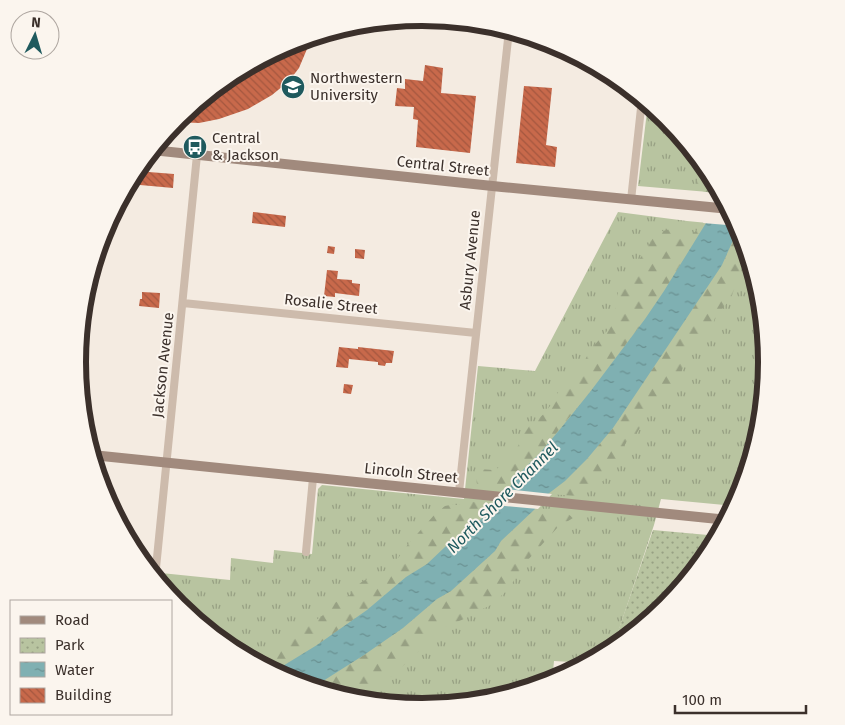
<svg xmlns="http://www.w3.org/2000/svg" width="845" height="725" font-family="'Fira Sans',sans-serif">
  <defs>
    <pattern id="grass-tufts" width="24" height="20" patternUnits="userSpaceOnUse" patternTransform="scale(1.25)"><rect width="24" height="20" fill="#b8c4a0"/><path d="M3 7l-1-3M5 7V3M7 7l1-3M15 17l-1-3M17 17v-4M19 17l1-3" fill="none" stroke="#97a083"/></pattern>
    <pattern id="forest-firs" width="22" height="20" patternUnits="userSpaceOnUse" patternTransform="scale(1.25)"><rect width="22" height="20" fill="#b8c4a0"/><path d="M5 1l3.5 6h-7zM16 11l3.5 6h-7z" fill="#97a083"/></pattern>
    <pattern id="park-dots" width="8" height="8" patternUnits="userSpaceOnUse" patternTransform="scale(1.25)"><rect width="8" height="8" fill="#b8c4a0"/><path d="M2 2h.1M6 6h.1" fill="none" stroke="#97a083" stroke-width="1.8" stroke-linecap="round"/></pattern>
    <pattern id="water-ripples" width="26" height="14" patternUnits="userSpaceOnUse" patternTransform="scale(1.25)"><rect width="26" height="14" fill="#7fb0b2"/><path d="M2 4q2-2 4 0t4 0M15 11q2-2 4 0t4 0" fill="none" stroke="#699091"/></pattern>
    <pattern id="building-back-hatch" width="6" height="6" patternUnits="userSpaceOnUse" patternTransform="scale(1.25)"><rect width="6" height="6" fill="#c8694b"/><path d="M-1 5l2 2M0 0l6 6M5-1l2 2" fill="none" stroke="#a4573f"/></pattern>
  </defs>
  <rect width="100%" height="100%" fill="#f4ebe1"/>
  <!-- grass -->
  <path fill="url(#grass-tufts)" d="M648,103L667,119L710,171L721,192L720,193L638,186Z
    M618,212L687,221L739,226L741,231L761,295L767,363L761,430L741,495L735,506L661,499L654,525L612,650L593,658V661L588,663L554,661L552,682L535,687L514,685L513,694L490,701L422,707L355,701L290,681L231,649L178,606L160,584L161,573L230,580L231,558L273,563L274,550L312,554L318,489L322,485L464,499L478,366L535,371Z"/>
  <!-- forest -->
  <path fill="url(#forest-firs)" d="M700,160L710,171L721,192L720,193C713,192 699,194 697,185C696,181 698,181 699,177C700,170 697,166 700,160Z
    M706,223L664,291L645,319L590,392L540,453L516,477L508,490L480,487L477,484L475,473L479,469L493,470L498,468L508,459L518,446L523,435L530,425L545,413L550,406L556,395L584,362L590,350L607,331L614,320L618,292L633,272L639,260L656,233L670,229L691,235Z
    M739,227L749,256L741,270L731,298L715,318L712,326L703,340L691,351L681,372L671,388L654,402L647,410L641,426L635,436L627,441L604,480L590,491L578,496L548,494L565,481L587,459L613,428L722,265Z
    M466,501L499,505L445,547L427,564L406,577L367,610L317,645L273,672L250,660L264,651L279,644L322,616L334,603L350,595L357,585L365,580L376,577L380,573L391,568L409,543L436,513L445,506L450,505H461Z
    M535,509L566,512L573,518L558,527L526,562L518,573L510,587L493,604L470,615L464,619L439,629L425,642L422,648L409,660L396,673L387,679L371,684L364,688L355,697L350,699L312,688L364,655L403,628L437,599L451,591L495,551L501,541Z"/>
  <!-- park -->
  <path fill="url(#park-dots)" d="M653,530L719,536L709,554L666,607L624,641L615,640Z"/>
  <!-- water -->
  <path fill="url(#water-ripples)" d="M721,192L739,227L722,265L708,286L613,428L587,459L565,481L548,494L535,509L501,541L495,551L451,591L437,599L403,628L364,655L312,688L290,681L273,672L317,645L367,610L406,577L427,564L445,547L499,505L516,477L540,453L561,428L590,392L645,319L664,291L706,223Z"/>
  <!-- pier -->
  <path fill="#f4ebe1" d="M717,193H721L739,226L703,223Z
    M505,489L552,494L538,509L495,505Z"/>
  <!-- building -->
  <path fill="url(#building-back-hatch)" d="M309,38L307,49L299,68L289,81L272,95L248,109L219,119L199,123L176,122L231,75L291,44Z
    M425,65L443,68L441,93L476,96L470,153L416,147L418,120L413,119L414,107L395,106L397,88L405,89V79L423,81Z
    M524,86L552,88L546,145L557,147L555,167L516,163Z
    M136,171L174,174L173,188L129,184Z
    M253,212L286,216L285,227L252,223Z
    M328,246L335,247L334,254L327,253Z
    M355,249L365,250L364,259L355,258Z
    M327,270L338,271L337,279L352,280V283L360,284L359,296L335,293V297L324,296Z
    M142,292L160,293L159,308L139,306L140,299H142Z
    M339,347L358,349V347L394,351L392,363H386L385,366L378,365V362L349,359L348,368L336,367Z
    M344,384L353,385L351,394L343,393Z"/>
  <g fill="none" stroke-linecap="round" stroke-linejoin="round">
    <!-- street -->
    <path stroke="#cdbbac" stroke-width="8" d="M408,19L505,29
      M631,200L642,99
      M183,303L476,333
      M459,492L509,30
      M306,552L313,478
      M155,578L197,155"/>
    <!-- secondary -->
    <path stroke="#a18a7d" stroke-width="10" d="M152,150L502,187L730,209
      M92,455L728,520"/>
  </g>
  <!-- icons -->
  <defs>
    <g id="university-disc" transform="scale(1.25)"><circle r="9.5" fill="#1f5a5e" stroke="#fbf5ee"/><path d="M0-5L7-2L0 1L-7-2ZM-4 1L0 2.5L4 1V4Q0 6-4 4Z" fill="#fff"/></g>
    <g id="bus-disc" transform="scale(1.25)"><circle r="9.5" fill="#1f5a5e" stroke="#fbf5ee"/><path d="M-5-6H5V4H4V6H2V4H-2V6H-4V4H-5ZM-3.5-4V0h7V-4ZM-3.5 1.2v1.5H-2V1.2ZM2 1.2v1.5H3.5V1.2Z" fill="#fff"/></g>
  </defs>
  <g fill-rule="evenodd">
    <use href="#university-disc" x="293" y="87"/>
    <use href="#bus-disc" x="195" y="147"/>
  </g>
  <g text-anchor="middle" stroke-width="4" stroke-linejoin="round" paint-order="stroke">
    <!-- poi labels -->
    <g font-size="15" fill="#3b302b" stroke="#fbf5ee" text-anchor="start">
      <text x="310" y="83">Northwestern<tspan x="310" dy="17">University</tspan></text>
      <text x="212" y="143">Central<tspan x="212" dy="17">&amp; Jackson</tspan></text>
    </g>
    <!-- street labels -->
    <g font-size="15" fill="#3b302b" stroke="#fbf5ee">
      <text transform="translate(443 166) rotate(6)" y="5">Central Street</text>
      <text transform="translate(470 260) rotate(-84)" y="5">Asbury Avenue</text>
      <text transform="translate(331 304) rotate(6)" y="5">Rosalie Street</text>
      <text transform="translate(163 365) rotate(-84)" y="5">Jackson Avenue</text>
      <text transform="translate(411 473) rotate(6)" y="5">Lincoln Street</text>
    </g>
    <!-- water labels -->
    <g font-size="16" font-style="italic" fill="#1f5a5e" stroke="#fbf5ee">
      <text transform="translate(502 497) rotate(-45)" y="6">North Shore Channel</text>
    </g>
  </g>
  <!-- crop -->
  <path d="M0 0H845V725H0ZM86 362a336 336 0 1 1 672 0a336 336 0 1 1-672 0Z" fill="#fbf5ee" fill-rule="evenodd"/>
  <path fill="none" stroke="#3b302b" stroke-width="6" d="M86 362a336 336 0 1 1 672 0a336 336 0 1 1-672 0Z"/>
  <!-- legend -->
  <rect x="10" y="600" width="162" height="115" fill="#fbf5ee" stroke="#aea6a0"/>
  <rect x="20" y="616" width="25" height="8" fill="#a18a7d" stroke="#aea6a0"/>
  <text x="55" y="625" font-size="15" fill="#3b302b">Road</text>
  <rect x="20" y="638" width="25" height="15" fill="url(#park-dots)" stroke="#aea6a0"/>
  <text x="55" y="650" font-size="15" fill="#3b302b">Park</text>
  <rect x="20" y="662" width="25" height="15" fill="url(#water-ripples)" stroke="#aea6a0"/>
  <text x="55" y="675" font-size="15" fill="#3b302b">Water</text>
  <rect x="20" y="688" width="25" height="15" fill="url(#building-back-hatch)" stroke="#aea6a0"/>
  <text x="55" y="700" font-size="15" fill="#3b302b">Building</text>
  <!-- north arrow -->
  <g transform="translate(35 35) rotate(5)"><circle r="24" fill="#fbf5ee" stroke="#aea6a0"/>
  <path d="M0-4L9 19L0 12L-9 19Z" fill="#1f5a5e"/>
  <text y="-8" font-size="14" font-weight="bold" text-anchor="middle" fill="#3b302b">N</text>
  </g>
  <!-- scale -->
  <path d="M675 705v8h131v-8" fill="none" stroke="#3b302b" stroke-width="2.5"/>
  <text x="682" y="705" font-size="15" fill="#3b302b" stroke="#fbf5ee" stroke-width="4" paint-order="stroke">100 m</text>
</svg>
